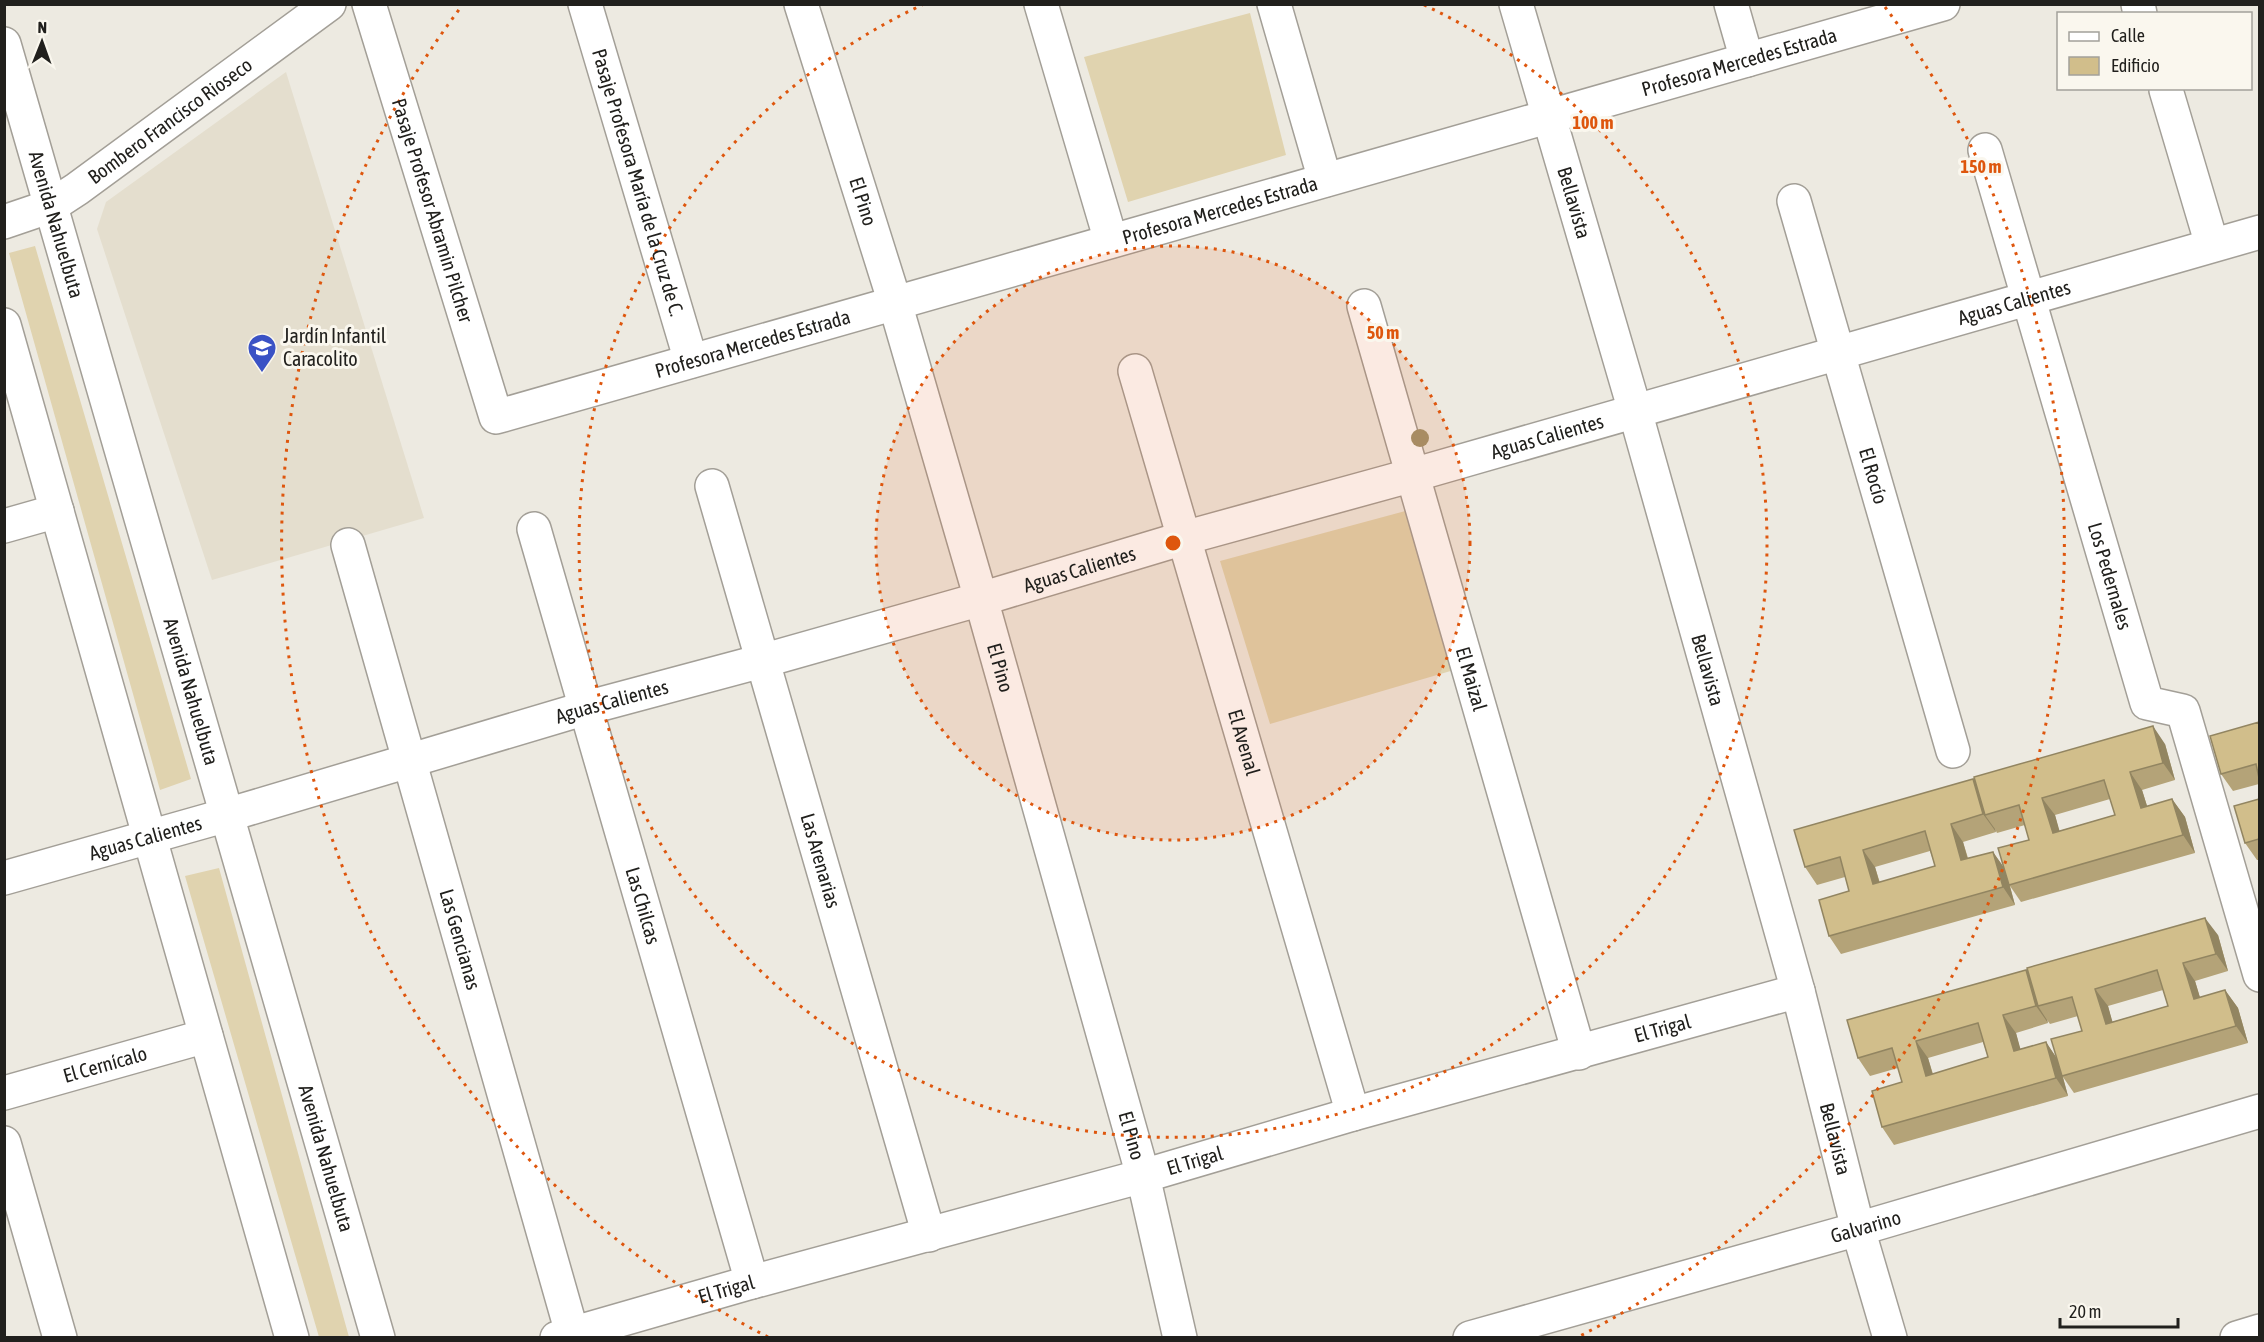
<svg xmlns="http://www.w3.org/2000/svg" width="2264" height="1342" font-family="'Asap Condensed',sans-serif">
  <rect width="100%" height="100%" fill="#edeae1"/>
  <!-- built -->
  <path fill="#e4dece" d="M286,72L424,518L212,580L97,229L106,202Z"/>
  <!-- grass -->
  <path fill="#e0d3af" d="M1250,13L1286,155L1128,202L1084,57Z
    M35,246L191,779L160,790L9,253Z
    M1409,510L1454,670L1270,724L1220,561Z
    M219,868L349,1337H319L185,876Z"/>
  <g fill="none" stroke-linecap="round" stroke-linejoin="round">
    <!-- minor casing -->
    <g stroke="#a39f97" stroke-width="36">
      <g id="minor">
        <path id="s1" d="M369,4L496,417L1943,4"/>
        <path id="s2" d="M585,4L691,361"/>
        <path id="s3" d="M801,4L895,303L981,599L1143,1176L1180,1338"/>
        <path d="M1041,4L1111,241"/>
        <path d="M1274,4L1325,180"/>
        <path id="s4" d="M1516,4L1635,411L1798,991L1858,1229L1890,1338"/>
        <path d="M1731,4L1747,60"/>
        <path d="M2138,4L2140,14"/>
        <path id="s5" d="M4,44L378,1338"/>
        <path d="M2166,90L2212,245"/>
        <path id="s6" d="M1985,150L2147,703L2183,711L2260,975"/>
        <path id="s7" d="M1794,201L1953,751"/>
        <path id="s8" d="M4,222L51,206L77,189L329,4"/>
        <path id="s9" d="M1364,306L1579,1053"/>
        <path d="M4,325L292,1338"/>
        <path id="s10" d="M1135,371L1353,1114"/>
        <path id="s11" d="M712,486L929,1235"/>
        <path d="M4,526L57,511"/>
        <path id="s12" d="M534,529L752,1282"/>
        <path id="s13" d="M348,545L572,1333"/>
        <path id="s14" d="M4,878L227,815L586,708L762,661L981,599L1184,538L1413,475L2260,232"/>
        <path id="s15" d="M4,1093L206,1036"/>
        <path d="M4,1143L60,1338"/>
        <path id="s16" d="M557,1338L752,1282L1143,1176L1353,1114L1798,991"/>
        <path id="s17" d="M1470,1338L1858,1229L2260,1111"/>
        <path d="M2237,1338L2260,1331"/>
      </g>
    </g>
    <!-- minor -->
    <use href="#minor" stroke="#fff" stroke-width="33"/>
  </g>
  <!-- trees -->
  <circle fill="#a1956f" cx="1420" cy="438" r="9"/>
  <!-- wall -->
  <path fill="#b4a378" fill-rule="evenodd" d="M2259,722V784L2233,791L2221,774Z
    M2165,744L2175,780L2142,790L2147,806L2172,799L2185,817L2195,853L2021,902L2010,886L2015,905L1841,954L1829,936L1849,891L1845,877L1817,885L1805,867L1975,782ZM2110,799L2115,815L2059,831L2055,815ZM2025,825L2029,840L2004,868L1993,852L1968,858L1963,842L1996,832L1995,829L1997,833ZM1930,851L1935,866L1880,883L1875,867Z
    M2259,799V860H2257L2245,843Z
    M2218,935L2228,971L2195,981L2200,998L2225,990L2238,1008L2248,1043L2074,1093L2063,1077L2068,1096L1894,1145L1882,1127L1902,1082L1898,1068L1870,1076L1858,1058L2026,970L2028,973ZM2163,990L2168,1006L2112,1022L2108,1006ZM2078,1016L2082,1031L2057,1059L2046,1042L2020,1049L2016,1033L2048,1023L2047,1020L2050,1024ZM1983,1042L1988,1057L1933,1074L1928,1058Z"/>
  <!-- shaded-wall -->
  <path fill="#928561" d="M2153,726L2165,744L2175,780L2163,763Z
    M2130,772L2142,790L2153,825L2141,808Z
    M1973,779L1985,796V815L1995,829L1996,832L1983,814Z
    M2042,798L2055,815L2065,850L2053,833Z
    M2172,799L2185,817L2195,853L2183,835Z
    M1951,824L1963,842L1973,878L1961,860Z
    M1863,850L1875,867L1885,902L1873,884Z
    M1993,852L2005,869L2015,905L2003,887Z
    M2205,918L2218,935L2228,971L2216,954Z
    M2183,963L2195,981L2206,1017L2194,999Z
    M2026,970L2038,987V1006L2047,1020L2048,1023L2036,1006Z
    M2095,989L2108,1006L2118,1041L2106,1024Z
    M2225,990L2238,1008L2248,1043L2236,1026Z
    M2003,1015L2016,1033L2026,1069L2014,1051Z
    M1916,1041L1928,1058L1938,1093L1926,1076Z
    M2046,1042L2058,1060L2068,1096L2056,1078Z"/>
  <!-- building -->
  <path fill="#d1be8b" stroke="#928561" stroke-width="1.5" fill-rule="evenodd" d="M2259,722V778L2256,764L2221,774L2210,736Z
    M2153,726L2163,763L2130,772L2141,808L2172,799L2183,835L2009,885L1998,848L2029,840L2019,805L1985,815L1974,777ZM2104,780L2115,815L2053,833L2042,798Z
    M1973,779L1983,814L1951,824L1961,860L1993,852L2003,887L1829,936L1819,900L1849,891L1840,857L1805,867L1794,830ZM1925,831L1935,866L1873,884L1863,850Z
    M2259,799V839L2245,843L2234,806Z
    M2205,918L2216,954L2183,963L2194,999L2225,990L2236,1026L2062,1076L2051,1039L2082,1031L2072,997L2038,1006L2027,968ZM2157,970L2168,1006L2106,1024L2095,989Z
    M2026,970L2036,1006L2003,1015L2014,1051L2046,1042L2056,1078L1882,1127L1872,1091L1902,1082L1892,1048L1858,1058L1847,1020ZM1978,1023L1988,1057L1926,1076L1916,1041Z"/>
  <!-- distance rings -->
  <circle cx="1173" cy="543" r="297" fill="#de560d" fill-opacity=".12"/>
  <g fill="none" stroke="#de560d" stroke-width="3" stroke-dasharray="3 6">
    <circle cx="1173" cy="543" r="297"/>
    <path d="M1424 5A594 594 0 1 1 922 5"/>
    <path d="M768 1337A891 891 0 0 1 461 7M1885 7A891 891 0 0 1 1578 1337"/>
  </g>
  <!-- icons -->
  <defs>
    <g id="school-pin" transform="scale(1.5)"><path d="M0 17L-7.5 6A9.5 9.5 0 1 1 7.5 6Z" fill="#3a52c5" stroke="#faf7ee"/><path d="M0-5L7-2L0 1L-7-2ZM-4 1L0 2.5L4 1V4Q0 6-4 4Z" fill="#fff"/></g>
  </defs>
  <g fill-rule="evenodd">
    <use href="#school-pin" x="262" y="348"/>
  </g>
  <g text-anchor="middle" stroke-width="6" stroke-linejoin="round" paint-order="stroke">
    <!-- street labels -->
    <g font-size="20" fill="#21201d" stroke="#faf7ee">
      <text dy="7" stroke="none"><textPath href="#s1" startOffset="1725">Profesora Mercedes Estrada</textPath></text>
      <text dy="7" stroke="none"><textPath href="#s8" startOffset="196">Bombero Francisco Rioseco</textPath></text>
      <text dy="7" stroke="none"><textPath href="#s2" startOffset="186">Pasaje Profesora María de la Cruz de C.</textPath></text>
      <text dy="7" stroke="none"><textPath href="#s3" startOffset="207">El Pino</textPath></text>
      <text dy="7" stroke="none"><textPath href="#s4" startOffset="207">Bellavista</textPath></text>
      <text dy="7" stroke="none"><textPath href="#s1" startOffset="1185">Profesora Mercedes Estrada</textPath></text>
      <text dy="7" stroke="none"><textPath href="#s1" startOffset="216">Pasaje Profesor Abramin Pilcher</textPath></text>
      <text dy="7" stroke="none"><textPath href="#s5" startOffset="188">Avenida Nahuelbuta</textPath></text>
      <text dy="7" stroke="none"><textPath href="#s14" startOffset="2091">Aguas Calientes</textPath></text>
      <text dy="7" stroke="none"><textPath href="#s1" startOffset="699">Profesora Mercedes Estrada</textPath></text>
      <text dy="7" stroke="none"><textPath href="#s14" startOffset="1605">Aguas Calientes</textPath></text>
      <text dy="7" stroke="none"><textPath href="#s7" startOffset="286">El Rocío</textPath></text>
      <text dy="7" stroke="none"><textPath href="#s14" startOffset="1119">Aguas Calientes</textPath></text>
      <text dy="7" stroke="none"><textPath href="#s6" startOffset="444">Los Pedernales</textPath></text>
      <text dy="7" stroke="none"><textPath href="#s3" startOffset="693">El Pino</textPath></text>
      <text dy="7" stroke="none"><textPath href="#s4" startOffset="693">Bellavista</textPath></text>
      <text dy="7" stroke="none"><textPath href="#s9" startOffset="388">El Maizal</textPath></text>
      <text dy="7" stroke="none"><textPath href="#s5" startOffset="674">Avenida Nahuelbuta</textPath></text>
      <text dy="7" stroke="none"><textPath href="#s14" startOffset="633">Aguas Calientes</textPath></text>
      <text dy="7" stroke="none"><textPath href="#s10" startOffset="387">El Avenal</textPath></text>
      <text dy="7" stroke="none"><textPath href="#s14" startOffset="147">Aguas Calientes</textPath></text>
      <text dy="7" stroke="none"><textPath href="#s11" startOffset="390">Las Arenarias</textPath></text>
      <text dy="7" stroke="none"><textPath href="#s12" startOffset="392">Las Chilcas</textPath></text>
      <text dy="7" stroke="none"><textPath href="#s13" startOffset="410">Las Gencianas</textPath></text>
      <text dy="7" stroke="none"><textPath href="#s16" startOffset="1148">El Trigal</textPath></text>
      <text dy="7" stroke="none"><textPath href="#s15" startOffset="105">El Cernícalo</textPath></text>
      <text dy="7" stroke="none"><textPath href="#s3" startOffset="1179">El Pino</textPath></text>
      <text dy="7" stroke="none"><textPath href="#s4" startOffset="1179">Bellavista</textPath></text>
      <text dy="7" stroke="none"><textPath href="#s5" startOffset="1160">Avenida Nahuelbuta</textPath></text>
      <text dy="7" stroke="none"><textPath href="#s16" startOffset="662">El Trigal</textPath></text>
      <text dy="7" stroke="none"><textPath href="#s17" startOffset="411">Galvarino</textPath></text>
      <text dy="7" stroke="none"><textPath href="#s16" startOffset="176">El Trigal</textPath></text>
    </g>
    <!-- poi labels -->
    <g font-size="20" fill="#21201d" stroke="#faf7ee" text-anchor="start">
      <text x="283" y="343">Jardín Infantil<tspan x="283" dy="23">Caracolito</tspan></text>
    </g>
  </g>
  <circle cx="1173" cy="543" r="9" fill="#de560d" stroke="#faf7ee" stroke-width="3"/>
  <g font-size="18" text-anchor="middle" font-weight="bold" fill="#de560d" stroke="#faf7ee" stroke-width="6" stroke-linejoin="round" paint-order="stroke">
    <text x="1593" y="129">100 m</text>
    <text x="1981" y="173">150 m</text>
    <text x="1383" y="339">50 m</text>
  </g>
  <!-- border -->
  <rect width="2264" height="1342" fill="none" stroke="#21201d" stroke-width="12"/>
  <!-- legend -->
  <rect x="2057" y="12" width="195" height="78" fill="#faf7ee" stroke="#a3a19a" stroke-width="1.5"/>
  <rect x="2069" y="32" width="30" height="9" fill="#ffffff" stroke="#a3a19a" stroke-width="1.5"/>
  <text x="2111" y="42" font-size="18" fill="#21201d">Calle</text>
  <rect x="2069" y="57" width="30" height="18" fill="#d1be8b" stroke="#a3a19a" stroke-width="1.5"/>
  <text x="2111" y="72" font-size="18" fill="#21201d">Edificio</text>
  <!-- north arrow -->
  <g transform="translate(42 42) rotate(1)" stroke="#faf7ee" stroke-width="4.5" paint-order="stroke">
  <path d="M0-4.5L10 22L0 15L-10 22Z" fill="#21201d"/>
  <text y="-9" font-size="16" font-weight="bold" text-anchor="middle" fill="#21201d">N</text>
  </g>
  <!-- scale -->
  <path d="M2060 1318v9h118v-9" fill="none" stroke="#21201d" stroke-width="3"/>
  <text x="2069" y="1318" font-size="18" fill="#21201d" stroke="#faf7ee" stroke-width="4.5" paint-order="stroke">20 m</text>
</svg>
